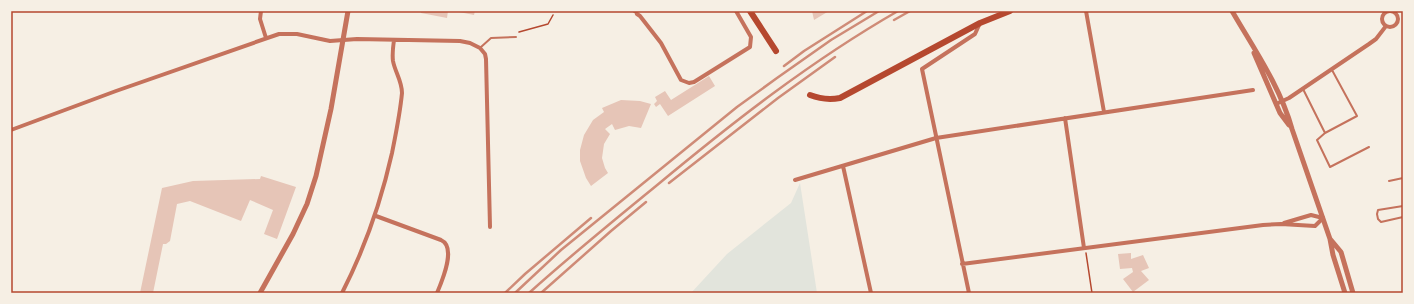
<svg xmlns="http://www.w3.org/2000/svg" width="1414" height="304" font-family="'Source Sans 3',sans-serif">
  <rect width="100%" height="100%" fill="#f6efe4"/>
  <!-- green -->
  <path fill="#e2e4dc" d="M800,183L817,293H691L727,254L791,203Z"/>
  <!-- building -->
  <path fill="#e6c5b7" d="M421,11H448L447,18L421,13Z
    M454,11H475L474,15Z
    M812,11H829L814,20Z
    M709,76L715,86L668,116L660,104L656,107L654,104L657,101L655,97L665,91L671,100Z
    M621,100L640,101L651,104L641,128L629,126L615,130L612,124L605,129L610,134L604,144L602,158L605,168L608,173L591,186L586,178L580,161V150L584,135L593,120L604,112L602,108Z
    M261,176L296,187L277,239L264,234L273,210L250,200L241,221L190,201L177,204L170,241L166,244H163L153,293H140L162,188L193,181L260,179Z
    M1131,253V259L1143,255L1149,268L1141,271L1149,280L1133,292L1123,279L1133,272L1132,268L1120,269L1118,254Z"/>
  <g fill="none" stroke-linecap="round" stroke-linejoin="round">
    <!-- path -->
    <path stroke="#b5482f" stroke-width="1.5" d="M519,32L548,24L553,15
      M1086,253L1092,293"/>
    <!-- service -->
    <path stroke="#c5725c" stroke-width="2" d="M633,11L637,14
      M481,47L491,38L516,37
      M1303,89L1325,133L1357,116L1332,70
      M1325,133L1317,140L1330,167L1369,147
      M1389,181L1403,178
      M1403,206L1378,210L1377,214L1378,219L1381,222L1403,217"/>
    <!-- minor -->
    <path stroke="#c5725c" stroke-width="4" d="M261,11L260,19L266,38
      M1086,11L1104,112
      M1382 19a8 8 0 1 1 16 0a8 8 0 1 1-16 0Z
      M637,14L640,16L661,43L681,80L689,83L694,82L750,47L751,37L736,11
      M1276,104L1289,98L1369,44L1376,39L1386,26
      M1065,118L1084,248
      M11,130L116,91L279,34H297L330,41L357,39L460,41L470,43L480,48L485,54L486,59L490,227
      M843,166L871,293
      M795,180L936,138L1253,90
      M376,216L441,240C457,247 442,281 437,293
      M1284,223L1311,215L1323,218
      M962,264L1263,225L1281,224L1315,226L1323,218
      M342,293C365,248 381,202 392,153C396,133 400,114 402,93C402,81 395,72 393,61C392,54 393,47 394,40
      M969,293L922,69L975,34L980,23"/>
    <!-- tertiary -->
    <path stroke="#c5725c" stroke-width="5" d="M1232,11C1254,49 1280,86 1292,129L1330,239L1333,255L1345,293
      M1254,53L1280,113L1289,125
      M1331,240L1341,252L1353,293
      M260,293L293,234L307,204L316,176L331,109L348,11"/>
    <!-- secondary -->
    <path stroke="#b5482f" stroke-width="6" d="M750,11L776,51
      M810,95C820,99 829,100 840,98L980,23L1010,11"/>
    <!-- rail -->
    <path stroke="#cf8b77" stroke-width="2.5" d="M894,20L910,11
      M784,66L804,51L867,11
      M669,183L778,98L835,57
      M505,293L525,274L591,218
      M515,293L561,250L737,107L777,78L831,40L879,11
      M529,293C570,256 613,221 656,186C733,122 811,61 898,11
      M541,293L611,231L646,202"/>
  </g>
  <!-- border -->
  <rect width="1414" height="304" fill="none" stroke="#f6efe4" stroke-width="24"/>
  <rect x="12" y="12" width="1390" height="280" fill="none" stroke="#b5482f" stroke-width="1.5"/>
</svg>
